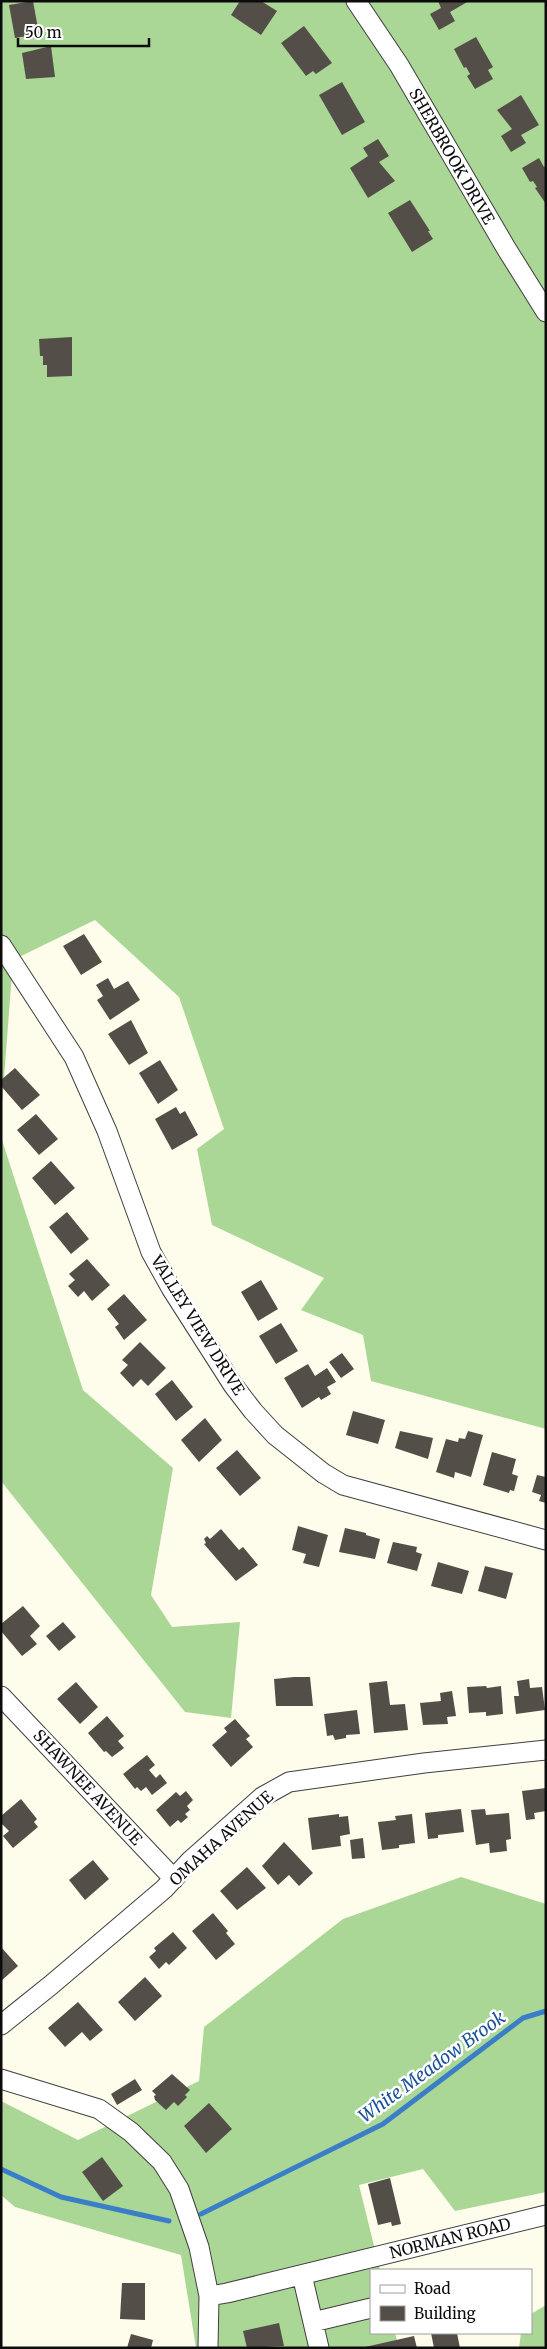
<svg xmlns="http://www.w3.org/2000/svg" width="547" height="2349" font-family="Merriweather,serif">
  <rect width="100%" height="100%" fill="#fefdeb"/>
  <!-- forest -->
  <path fill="#abd796" d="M1,1H546V1429L371,1381L363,1335L301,1310L324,1278L212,1225L197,1149L224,1129L179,997L95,920L13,960L1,1118Z
    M1,1137L83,1390L173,1468L151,1595L172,1627L240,1622L231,1718L185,1712L1,1481Z
    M461,1877L546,1904V2192L455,2211L423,2169L359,2185L380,2270H371V2333H395L399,2348H196L181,2255L15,2207L1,2195V2101L78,2140L199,2081L204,2027L343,1919Z
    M546,2305V2348H519L521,2333H531V2314Z"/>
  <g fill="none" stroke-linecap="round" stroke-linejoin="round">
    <!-- stream -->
    <path stroke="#3b7ec8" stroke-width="5" d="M1,2169L61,2197L169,2221
      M201,2214L383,2124L523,2018L546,2011"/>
  </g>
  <!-- building -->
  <path fill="#544e48" d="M33,1L39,34L15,38L9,5Z
    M240,1H261L277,11L261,35L231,15Z
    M438,1H469L450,12L455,21L439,30L430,14L441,8Z
    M304,26L332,63L316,74L313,71L306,76L281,43Z
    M476,37L493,67L488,70L493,79L475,89L467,76L470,74L466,67L464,68L454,49Z
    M51,46L55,77L26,79L22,53Z
    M342,82L365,122L342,135L319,95Z
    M521,95L539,125L521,135L526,143L511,152L501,136L512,129L497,110Z
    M378,139L389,156L379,162L395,181L368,198L350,168L368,156L363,148Z
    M539,158L544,167L546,166V204L535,188L537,187L533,181L530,182L522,168Z
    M410,200L430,231H428L433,239L412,252L388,213Z
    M72,337V376L47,377V365H43V356H40L39,339Z
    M84,934L102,962L81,975L63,946Z
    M108,978L114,989L128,981L140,1000L110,1020L97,1000L103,996L96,985Z
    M131,1020L148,1053L129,1065L108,1034Z
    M160,1060L178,1090L158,1104L139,1073Z
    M15,1068L40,1095L22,1110L1,1086V1080Z
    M176,1107L180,1114L185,1111L198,1135L172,1150L155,1119Z
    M36,1114L58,1139L39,1155L17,1130Z
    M51,1161L75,1188L55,1205L32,1178Z
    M67,1212L89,1239L71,1254L49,1227Z
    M87,1259L110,1285L92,1301L84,1291L78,1297L68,1286L75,1280L69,1274Z
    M261,1280L278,1309L258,1321L241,1292Z
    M124,1294L147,1320L124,1340L115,1327L119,1324L107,1309Z
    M281,1323L298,1351L276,1364L259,1336Z
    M140,1342L166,1368L148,1386L141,1379L133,1387L120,1373L128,1365L122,1360Z
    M342,1353L354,1369L341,1378L329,1362Z
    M308,1364L315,1376L327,1368L336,1382L327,1387L331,1394L321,1400L319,1397L302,1408L284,1378Z
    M172,1380L193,1407L176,1421L155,1394Z
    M353,1411L385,1420L378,1444L346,1435Z
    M205,1418L222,1440L199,1462L181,1440Z
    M400,1431L433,1438L428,1459L395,1448Z
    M468,1431L483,1435L471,1477L455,1472L454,1478L436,1472L446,1439L458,1442L459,1438L465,1439Z
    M237,1450L261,1478L240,1496L216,1468Z
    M492,1452L516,1459L512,1474L518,1476L514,1491L510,1490L509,1493L483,1485Z
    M537,1475L546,1477V1503L539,1501L541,1495L532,1492Z
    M298,1526L328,1535L319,1567L303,1563L306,1554L292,1550Z
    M345,1528L366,1533V1535L380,1539L375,1559L339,1552Z
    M221,1529L239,1550L243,1547L258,1565L236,1581L204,1544L206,1543L204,1539L207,1536L210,1539Z
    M393,1542L417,1547L416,1552L422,1554L417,1571L387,1563Z
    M438,1562L469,1571L462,1594L431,1586Z
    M485,1566L513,1573L506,1599L478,1591Z
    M23,1606L40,1626L30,1636L37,1644L22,1656L1,1631V1624Z
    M63,1622L76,1637L59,1651L46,1636Z
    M294,1677H310L313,1706H276L274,1679Z
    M529,1679L530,1688L542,1687L545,1710L516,1714L514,1696H519L517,1681Z
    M387,1681L390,1705L405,1704L408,1730L374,1733L369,1683Z
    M76,1682L98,1707L80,1724L57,1699Z
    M486,1686L487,1688L501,1686L503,1714L486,1716V1712L469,1713L467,1687Z
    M452,1691L456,1716L447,1717L448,1724L423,1725L420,1703L441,1701L440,1693Z
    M357,1710L360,1734L346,1735V1738L335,1740L333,1735L327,1736L324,1714Z
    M107,1716L124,1736L118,1741L124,1748L112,1757L106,1751L104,1752L88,1733Z
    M235,1719L250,1736L246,1739L253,1747L231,1767L212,1745L227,1732L224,1728Z
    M147,1755L155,1765L149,1770L156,1778L160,1774L167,1783L152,1795L146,1787L141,1791L137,1787L135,1789L123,1774Z
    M546,1788V1811L534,1813L535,1819L526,1820L522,1791Z
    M186,1791L193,1800L187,1806L190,1810L185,1814L188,1817L181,1823L178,1820L170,1827L156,1810L176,1792L180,1796Z
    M21,1799L37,1819L34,1822L38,1827L13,1848L3,1836L9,1831L1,1823V1816Z
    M461,1809L464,1832L438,1835V1838L428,1839L425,1813Z
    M485,1809L486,1815L509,1813L511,1839L506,1840L507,1851L490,1853L489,1843L476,1845L471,1810Z
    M339,1814V1817L348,1816L350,1834L340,1836L341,1846L312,1850L308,1818Z
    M412,1814L415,1843L399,1845V1848L382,1850L378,1822L396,1820L395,1816Z
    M363,1838L365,1858L352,1859L350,1840Z
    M284,1842L313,1873L299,1886L289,1875L278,1885L262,1866Z
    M93,1860L109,1879L85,1900L69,1880Z
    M247,1867L266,1888L237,1910L220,1891Z
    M213,1913L228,1931L226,1933L235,1944L216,1960L192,1931Z
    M173,1932L187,1948L169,1965L166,1962L159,1969L149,1957L156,1951L154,1948Z
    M1,1947L18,1966L1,1981Z
    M145,1977L162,1996L135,2021L118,2002Z
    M78,2002L103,2030L90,2041L82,2032L65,2047L48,2028Z
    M172,2074L190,2090L185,2095L187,2097L178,2106L174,2102L166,2110L155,2100L154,2096L156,2095L152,2091Z
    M135,2079L142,2090L117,2105L111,2094Z
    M209,2103L232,2129L206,2153L184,2126Z
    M102,2157L123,2186L103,2201L82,2172Z
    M390,2178L401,2224L392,2226L391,2222L378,2225L368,2184Z
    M122,2283H145V2320L120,2319Z
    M279,2323L284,2346L247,2348L243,2331Z
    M431,2333H457L460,2348H434Z
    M131,2334L153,2340L151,2348H127Z
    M414,2336L417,2348H365V2347Z"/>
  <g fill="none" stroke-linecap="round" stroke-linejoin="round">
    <!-- minor casing -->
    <g stroke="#3f3f3f" stroke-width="21">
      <path id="minor" d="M356,1L399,65L506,248L546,312
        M1,945L74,1057L107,1131L151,1252L171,1288L233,1385L253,1411L275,1435L323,1473L343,1485L546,1540
        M1,1696L174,1879
        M1,2025L51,1985L164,1889L191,1860L262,1797L289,1782L424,1763L546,1750
        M1,2079L99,2109L131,2132L162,2162L179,2189L199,2247L209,2296L208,2348
        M302,2275L319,2348
        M209,2296L227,2293L546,2215
        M313,2322L371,2308"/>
    </g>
    <!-- minor -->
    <use href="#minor" stroke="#fff" stroke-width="19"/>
  </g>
  <g text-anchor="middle" stroke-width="5" stroke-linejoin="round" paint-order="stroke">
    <!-- street labels -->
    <g font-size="16" fill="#0c0c0c" stroke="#fff">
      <text transform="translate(452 156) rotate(60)" y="6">SHERBROOK DRIVE</text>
      <text transform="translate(198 1325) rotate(58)" y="6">VALLEY VIEW DRIVE</text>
      <text transform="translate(88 1787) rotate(47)" y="6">SHAWNEE AVENUE</text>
      <text transform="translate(221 1838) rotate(-42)" y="6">OMAHA AVENUE</text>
      <text transform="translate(450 2238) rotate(-14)" y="6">NORMAN ROAD</text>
    </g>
    <!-- water labels -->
    <g font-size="18" font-style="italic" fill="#1a5198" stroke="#fff">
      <text transform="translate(432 2067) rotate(-36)" y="6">White Meadow Brook</text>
    </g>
  </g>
  <!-- border -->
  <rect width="547" height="2349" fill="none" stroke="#0c0c0c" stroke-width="5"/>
  <!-- legend -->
  <rect x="370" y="2269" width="162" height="65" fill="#ffffff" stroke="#9e9e9e"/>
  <rect x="380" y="2285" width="25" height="8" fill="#ffffff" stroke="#9e9e9e"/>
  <text x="414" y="2294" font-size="15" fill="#0c0c0c">Road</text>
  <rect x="380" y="2306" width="25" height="15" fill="#544e48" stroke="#9e9e9e"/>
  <text x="414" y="2319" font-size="15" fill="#0c0c0c">Building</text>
  <!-- scale -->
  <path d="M18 38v8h131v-8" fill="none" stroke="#0c0c0c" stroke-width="2.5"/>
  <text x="25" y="38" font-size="15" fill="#0c0c0c" stroke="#ffffff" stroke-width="4" paint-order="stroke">50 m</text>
</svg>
